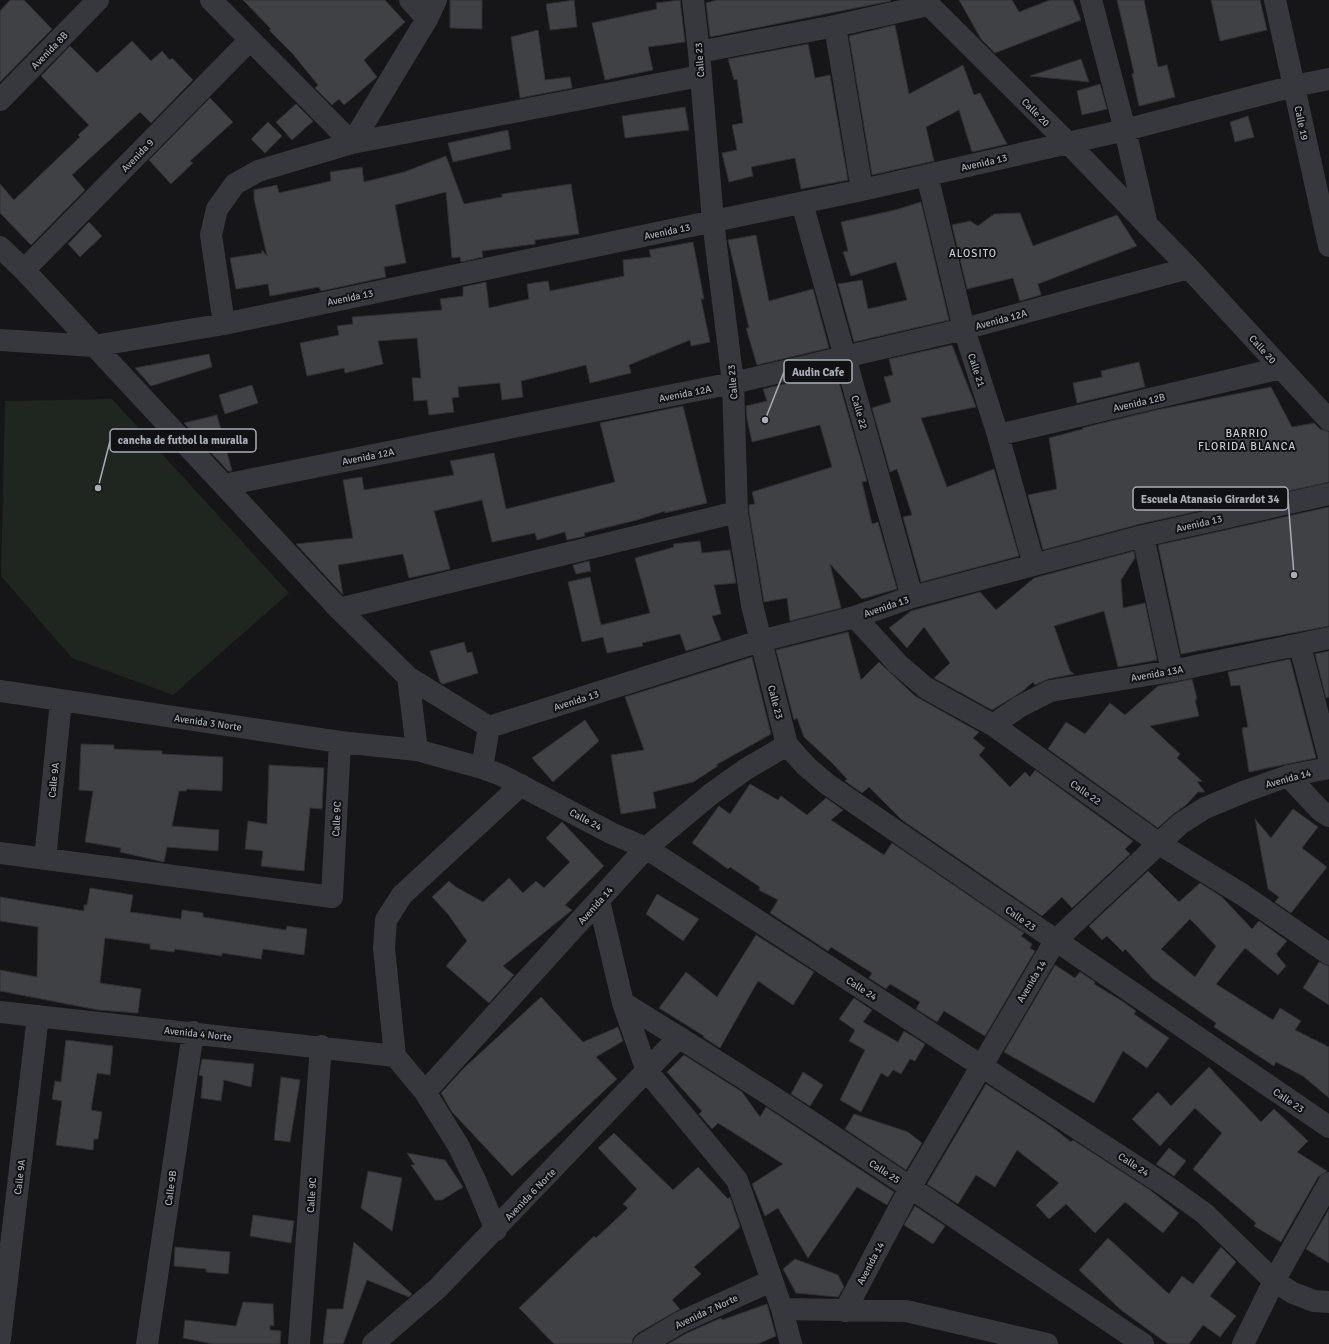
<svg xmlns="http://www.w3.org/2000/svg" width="1329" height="1344" font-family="Signika,sans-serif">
  <rect width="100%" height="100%" fill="#161618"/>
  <!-- green -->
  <path fill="#1e261f" d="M112,399L289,593L173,695L72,658L1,576L5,401Z"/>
  <!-- building -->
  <path fill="#404145" stroke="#303034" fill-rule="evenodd" d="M10,0H24L52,29L0,82V11Z
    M243,0H385L405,22L364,60L377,77L344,105L339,99L332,105L315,88L318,85L292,53L269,30L271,29Z
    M450,0H482V29L450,28Z
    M574,0L577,27L550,30L546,4Z
    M680,0L685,42L648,47L653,70L605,80L592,23L657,9L656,3Z
    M717,0H890L891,1L710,37L706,3Z
    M959,0H1012L1019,12L1050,0H1073L1081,20L995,53L981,39Z
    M1117,0H1144L1158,67L1167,65L1175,97L1139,106L1132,74L1134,73Z
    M1211,0H1260L1267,30L1220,41Z
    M895,25L909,94L963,65L974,95L980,93L1007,144L972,152L959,110L926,127L934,161L872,175L849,36Z
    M538,30L545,80L570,77L572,88L520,98L511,37Z
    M132,41L151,61L162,51L170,60L172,58L193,80L151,123L140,112L72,175L85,190L31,245L0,213V184L14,200L80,137L78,135L89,125L41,76L70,46L97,73Z
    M808,44L815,78L830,75L848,180L801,189L795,158L751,167L753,176L729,182L722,153L737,150L732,125L743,123L737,79L734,80L728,59Z
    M1081,59L1089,82L1030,76Z
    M1100,84L1107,109L1082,115L1077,91Z
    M210,98L233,122L190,161L193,163L171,184L149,160Z
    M296,104L313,121L292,140L276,122Z
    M685,107L689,130L625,138L622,116Z
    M1248,116L1254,137L1235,142L1230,122Z
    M268,122L282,136L265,153L251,139Z
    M508,130L511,149L453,162L448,143Z
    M446,156L464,204L502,197V194L571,184L579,234L535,240V244L482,251L483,257L461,262L460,257L452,258L446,192L395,205L406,263L384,267L386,277L321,291L319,287L270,296L268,284L236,289L230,258L262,253V250L267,256L254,199V190L277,185L279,193L331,181L330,172L362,167L364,182L404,172Z
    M921,202L949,320L854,342L838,284L862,280L868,309L907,300L896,262L851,276L843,252L848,251L841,222L895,210Z
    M1020,213L1033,246L1117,215L1137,246L1038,284L1041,295L1020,301L1013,278L967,289L952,225L970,221L978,226L994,214Z
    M89,222L102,236L80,257L68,244Z
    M756,235L769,301L813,289L829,348L757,365L746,328H749L728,240Z
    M693,242L704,299H701L710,342L691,346L690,340L629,365L631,373L590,383L586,365L521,381L523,397L502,400L500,383L458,387L459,397L452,398L454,412L429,415L427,400L414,401L412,378H421L417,338L378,341L383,364L345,373L344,368L307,376L300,343L339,335L337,326L353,324L352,317L442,310L440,299L463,296V287L486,282L489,308L529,299L527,284L548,281L550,291L624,276L623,260L651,257L649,250Z
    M952,345L976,407L921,418L947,487L994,469L1019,556L921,582L903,517L912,515L897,469L890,472L872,408L891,402L884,377L893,375L889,359Z
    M209,354L212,367L151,386L135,368Z
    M1139,362L1145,387L1077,403L1073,383L1102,377L1101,371Z
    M836,372L867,481L862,482L872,524L878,522L897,589L862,599L830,564L841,608L790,621L787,598L764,602L749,511V505L755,504L752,492L832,467L820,425L752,442L747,419L746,406L767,401L763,389Z
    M252,385L258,403L225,414L219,395Z
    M1271,387L1292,427L1314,423L1320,429L1329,432V482L1140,524L1043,550L1028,495L1057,489L1049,438L1083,429L1082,428L1156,410Z
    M683,406L707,503L665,513V511L637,520L584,533L585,536L567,540L565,532L537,540L535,533L492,542L482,500L434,511L450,569L409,578L403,554L338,565L343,595L296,544L353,538L343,480L362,477L364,490L454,475L450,461L494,453L506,509L615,482L600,423Z
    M217,415L232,471H228L184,423Z
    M1329,507V626L1181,654L1158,545Z
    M700,541L702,553L730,550L736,583L714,585L721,614L712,616L721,640L686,651L680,634L642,643L643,646L607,653L603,637L582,642L568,582L590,577L601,625L650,613L635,558L674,547L673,544Z
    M1134,551L1135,558L1121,580L1123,608L1145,603L1157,660L1118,667L1104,611L1054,626L1070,671L1074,674L1048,679L1035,685L1033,682L1023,691L992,710L934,678L950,663L924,627L907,648L889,628L911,611L980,592L996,610L1034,578Z
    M589,561L591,571L576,574L573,565Z
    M848,632L861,680L879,662L915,696L979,732L973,738L985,748L979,755L1010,787L1025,772L1030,777L1035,770L1133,841L1125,849L1130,854L1072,908L1062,897L1042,916L902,820L869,787L862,793L845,781L847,779L831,762L804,737L797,718L794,720L776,650Z
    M464,642L467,653L472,652L478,673L443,684L440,682L430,651Z
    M1329,651V697L1326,698L1315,654Z
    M752,657L771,734L716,765L718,766L693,782L653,792L656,808L621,814L611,755L644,750L625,697Z
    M1290,659L1316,758L1249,772L1242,728L1248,727L1240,685L1231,686L1228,672Z
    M1192,679L1197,699L1195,700L1199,716L1150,726L1180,754L1177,758L1202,781L1197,782L1205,792H1198L1186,805L1172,815L1158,828L1048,749L1066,722L1085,734L1110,703L1125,715L1158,686Z
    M585,720L599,741L553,782L532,758Z
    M81,744L114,745V749L162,751V754L223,757L222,791L187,789L186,791H179L172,826L219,830L218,851L167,847L164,862L120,852L121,848L85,842L93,791L79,790Z
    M269,765L324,768L322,809L310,808L304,871L261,866L263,851L245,849L248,821L267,824Z
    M750,784L778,800L781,796L807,815L826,798L843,810L831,820L884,855L892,843L1024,933L1021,936L1032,944L1030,948L1035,951L985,1036L944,1011L937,1022L916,1009L920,1002L890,984L886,989L869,978L872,973L831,947L828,951L770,913L778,900L759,890L760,887L730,867L728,869L692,843L719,806L730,814Z
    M1293,809L1318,827L1302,848L1327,867L1291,913L1275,902L1279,897L1268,889L1255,819L1271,838Z
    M562,822L604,866L565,905L572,910L503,966L514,975L489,1003L446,966L467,941L448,914L432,897L449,881L456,887L483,902L509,878L523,893L536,881L544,888L570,862L546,838Z
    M1148,871L1179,902L1200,883L1222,897L1252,929L1259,921L1287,941L1276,954L1286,966L1278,975L1245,948L1216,984L1273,1020L1280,1008L1301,1021L1295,1030L1329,1047V1098L1303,1076L1276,1062L1274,1066L1214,1027L1216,1023L1153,979L1125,949L1123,952L1107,936L1102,940L1089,926ZM1190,919L1216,946L1195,977L1161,949Z
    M90,888L133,895L130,912L181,919L182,910L203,913V917L286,930L287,926L307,929L304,955L263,949L261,959L222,953V956L175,949L174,952L150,949V944L105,938L100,983L141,989L138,1013L98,1010L0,991V970L37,977L38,927L0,921V897L84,911V905H87Z
    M657,894L699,919L683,941L646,914Z
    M756,935L814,972L793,1005L758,981L720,1048L703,1037L704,1036L659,1008L686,972L717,997Z
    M1319,962L1329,966V1005L1303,988Z
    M1055,965L1075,978L1080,972L1095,982L1094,984L1122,1001L1136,1011L1134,1014L1169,1038L1147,1068L1123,1051L1094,1103L1004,1052Z
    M541,997L583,1042L618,1027L623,1041L596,1057L617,1079L512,1176L452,1112L441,1093L464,1068Z
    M854,998L872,1010L863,1022L898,1042L904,1031L925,1044L915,1061L910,1059L901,1074L893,1070L888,1077L881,1073L861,1112L840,1100L865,1050L849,1041L855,1030L839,1019Z
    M66,1040L113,1046L110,1075L97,1073L91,1110L102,1112L98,1139H94L93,1150L56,1145L62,1101L52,1099L55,1081L61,1082Z
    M684,1055L742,1092L760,1117L766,1107L894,1192L887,1205L857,1187L808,1258L778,1208L765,1216L752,1184L783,1164L718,1123L712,1129L705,1121L699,1114L702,1111L667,1072Z
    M202,1059L254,1064L251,1087L224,1080L221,1101L201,1098L203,1076L199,1075Z
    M1209,1067L1261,1122L1274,1109L1308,1141L1297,1152L1327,1171L1318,1177L1281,1242L1254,1226L1256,1223L1193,1169L1222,1133L1195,1108L1160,1146L1132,1119L1158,1092L1171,1106Z
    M803,1072L823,1085L810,1106L791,1094Z
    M281,1077L300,1080L290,1142L274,1140Z
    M986,1084L1052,1127L1071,1142L1073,1140L1150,1190L1179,1213L1163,1233L1125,1202L1095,1233L1066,1204L1049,1219L1036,1205L1059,1183L1017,1150L995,1187L976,1175L958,1204L927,1184Z
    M854,1114L908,1132L922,1143L906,1170L845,1129Z
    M614,1133L673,1190L698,1167L728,1199L730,1197L740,1227L694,1267L701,1274L672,1300L680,1309L638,1333L633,1338L632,1344H554L519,1308L594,1236L596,1238L628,1208L623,1204L637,1189L598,1148Z
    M1169,1148L1186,1161L1174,1176L1156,1164Z
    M407,1153L445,1160L463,1187L442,1200H435L411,1165H415Z
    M368,1171L402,1178L392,1231L361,1208Z
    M915,1206L945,1226L933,1244L904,1225Z
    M1329,1209V1263L1306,1249Z
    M253,1215L294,1221L291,1243L250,1236Z
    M1108,1238L1169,1294L1182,1276L1193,1284L1221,1247L1236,1262L1210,1296L1236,1316L1220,1337L1203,1325L1189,1344H1168L1121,1310L1079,1270Z
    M354,1242L412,1294L409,1297L367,1280L343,1344H323L327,1309H343Z
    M175,1247L230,1252L228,1274L206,1272V1269L174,1266Z
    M795,1259L838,1275L844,1287L838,1297L796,1293L783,1269Z
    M243,1302L273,1304L274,1326L270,1325V1330L281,1331L280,1344H213L183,1338L185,1320L236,1326Z
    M767,1304L776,1336L758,1344H668L687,1333L721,1318L722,1320Z"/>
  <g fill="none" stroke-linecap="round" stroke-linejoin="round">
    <!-- minor -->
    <path stroke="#37383d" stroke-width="22" d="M211,0L352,143L427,19L436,0
      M410,0L427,19
      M693,0L699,52L713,221L733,383L737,512L752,605L787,745L806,766L827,784L1329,1127
      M924,0L1068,143L1189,268L1329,420
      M1091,0L1125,130L1147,225
      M1275,0L1329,246
      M835,26L862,190
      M699,52L835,26L928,5
      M0,100L98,0
      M927,175L964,329L998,435L1034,565
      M802,203L912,597
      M0,247L24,270L339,609L408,677L489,727
      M24,270L250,40
      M224,324L211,235L217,209L235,184L258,171L352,143L700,76
      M0,340L94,346L224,324L862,190L1125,130L1294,86L1329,79
      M998,435L1281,368
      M224,485L733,383L964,329L1189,268
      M1143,536L1172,671
      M339,609L737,512
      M855,617L898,664L926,688L993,725L1158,843L1243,895L1329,954
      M1300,646L1329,757
      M408,677L417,750
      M0,691L340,742L417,750L482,768L501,775L611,833L646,848L1166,1186L1204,1213L1274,1281L1293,1293L1314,1301L1329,1302
      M993,725L1019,707L1050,691L1172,671L1329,638
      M482,768L489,727L760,641L855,617L912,597L1143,536L1329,494
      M1288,776L1320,810L1329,816
      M0,853L332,897L340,742
      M45,859L61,701
      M599,901L623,1003L647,1071L737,1180L782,1309L791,1344
      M623,1003C800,1110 971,1229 1143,1344
      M0,1012L395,1056
      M425,1092L646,848L711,794L746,769L787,745
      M496,1230L475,1180L458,1145L425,1092L395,1056L384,948L386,920L402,895L521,785
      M782,1309L906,1311L1047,1344
      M845,1311L910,1188L1055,941L1180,824L1205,808L1246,791L1288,776L1329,768
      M0,1339L38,1016
      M147,1344L193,1032
      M299,1344L321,1046
      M373,1344L438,1288L679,1037
      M644,1344L681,1322L771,1281
      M1243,1344L1274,1281L1329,1183"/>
  </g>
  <g text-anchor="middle" stroke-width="4" stroke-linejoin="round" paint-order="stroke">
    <!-- street labels -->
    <g font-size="10" fill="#a8adb8" stroke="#111113">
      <text transform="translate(49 50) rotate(-46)" y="4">Avenida 8B</text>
      <text transform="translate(699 60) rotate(-94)" y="4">Calle 23</text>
      <text transform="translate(1036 112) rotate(45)" y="4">Calle 20</text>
      <text transform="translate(1302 123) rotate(78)" y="4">Calle 19</text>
      <text transform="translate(137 155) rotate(-46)" y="4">Avenida 9</text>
      <text transform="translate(984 162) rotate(-13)" y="4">Avenida 13</text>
      <text transform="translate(667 231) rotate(-12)" y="4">Avenida 13</text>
      <text transform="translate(350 297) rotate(-12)" y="4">Avenida 13</text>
      <text transform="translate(1001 319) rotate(-15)" y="4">Avenida 12A</text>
      <text transform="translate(1263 349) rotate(48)" y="4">Calle 20</text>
      <text transform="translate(977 370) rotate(72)" y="4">Calle 21</text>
      <text transform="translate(732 382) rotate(-95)" y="4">Calle 23</text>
      <text transform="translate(685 393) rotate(-11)" y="4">Avenida 12A</text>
      <text transform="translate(1139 402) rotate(-13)" y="4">Avenida 12B</text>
      <text transform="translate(860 412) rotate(74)" y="4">Calle 22</text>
      <text transform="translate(368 456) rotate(-11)" y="4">Avenida 12A</text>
      <text transform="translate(1199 523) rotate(-13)" y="4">Avenida 13</text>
      <text transform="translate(886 606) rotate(-19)" y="4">Avenida 13</text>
      <text transform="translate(1157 673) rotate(-10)" y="4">Avenida 13A</text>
      <text transform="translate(576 700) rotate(-18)" y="4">Avenida 13</text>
      <text transform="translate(776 702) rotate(75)" y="4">Calle 23</text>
      <text transform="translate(208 722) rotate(8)" y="4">Avenida 3 Norte</text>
      <text transform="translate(1288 778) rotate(-15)" y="4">Avenida 14</text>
      <text transform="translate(53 780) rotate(-84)" y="4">Calle 9A</text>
      <text transform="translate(1086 792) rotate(35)" y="4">Calle 22</text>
      <text transform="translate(336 819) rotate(-87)" y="4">Calle 9C</text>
      <text transform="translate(586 819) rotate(28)" y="4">Calle 24</text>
      <text transform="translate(595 905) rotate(-48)" y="4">Avenida 14</text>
      <text transform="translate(1021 918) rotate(35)" y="4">Calle 23</text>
      <text transform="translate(1031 981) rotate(-59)" y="4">Avenida 14</text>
      <text transform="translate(862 988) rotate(33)" y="4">Calle 24</text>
      <text transform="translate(198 1033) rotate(6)" y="4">Avenida 4 Norte</text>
      <text transform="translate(1289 1100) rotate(34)" y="4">Calle 23</text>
      <text transform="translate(1134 1164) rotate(33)" y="4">Calle 24</text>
      <text transform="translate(885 1171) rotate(33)" y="4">Calle 25</text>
      <text transform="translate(19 1177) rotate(-83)" y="4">Calle 9A</text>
      <text transform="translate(170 1188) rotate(-82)" y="4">Calle 9B</text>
      <text transform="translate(530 1194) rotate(-46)" y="4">Avenida 6 Norte</text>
      <text transform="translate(311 1195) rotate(-86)" y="4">Calle 9C</text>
      <text transform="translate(870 1263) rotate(-62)" y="4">Avenida 14</text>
      <text transform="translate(706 1311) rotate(-25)" y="4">Avenida 7 Norte</text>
    </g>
    <!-- neighbourhood labels -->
    <g font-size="11" letter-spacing="1" fill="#c9ccd4" stroke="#111113">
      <text x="973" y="257">ALOSITO</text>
      <text x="1247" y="437">BARRIO<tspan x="1247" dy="13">FLORIDA BLANCA</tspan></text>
    </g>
  </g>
  <!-- callouts -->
  <path fill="none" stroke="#a8adb8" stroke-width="1.5" d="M765 420L784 372M98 488L110 441M1294 575L1288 499"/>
  <g fill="#a8adb8" stroke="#111113" stroke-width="1.5">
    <circle cx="765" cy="420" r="4"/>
    <circle cx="98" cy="488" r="4"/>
    <circle cx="1294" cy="575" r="4"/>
  </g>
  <g fill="#111113" stroke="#a8adb8" stroke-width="1.5">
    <rect x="784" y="360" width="68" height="23" rx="4"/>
    <rect x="110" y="429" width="146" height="23" rx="4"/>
    <rect x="1133" y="487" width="155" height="23" rx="4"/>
  </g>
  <g font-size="11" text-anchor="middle" font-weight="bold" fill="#a8adb8">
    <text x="818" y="376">Audin Cafe</text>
    <text x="183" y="444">cancha de futbol la muralla</text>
    <text x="1210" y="503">Escuela Atanasio Girardot 34</text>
  </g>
</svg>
